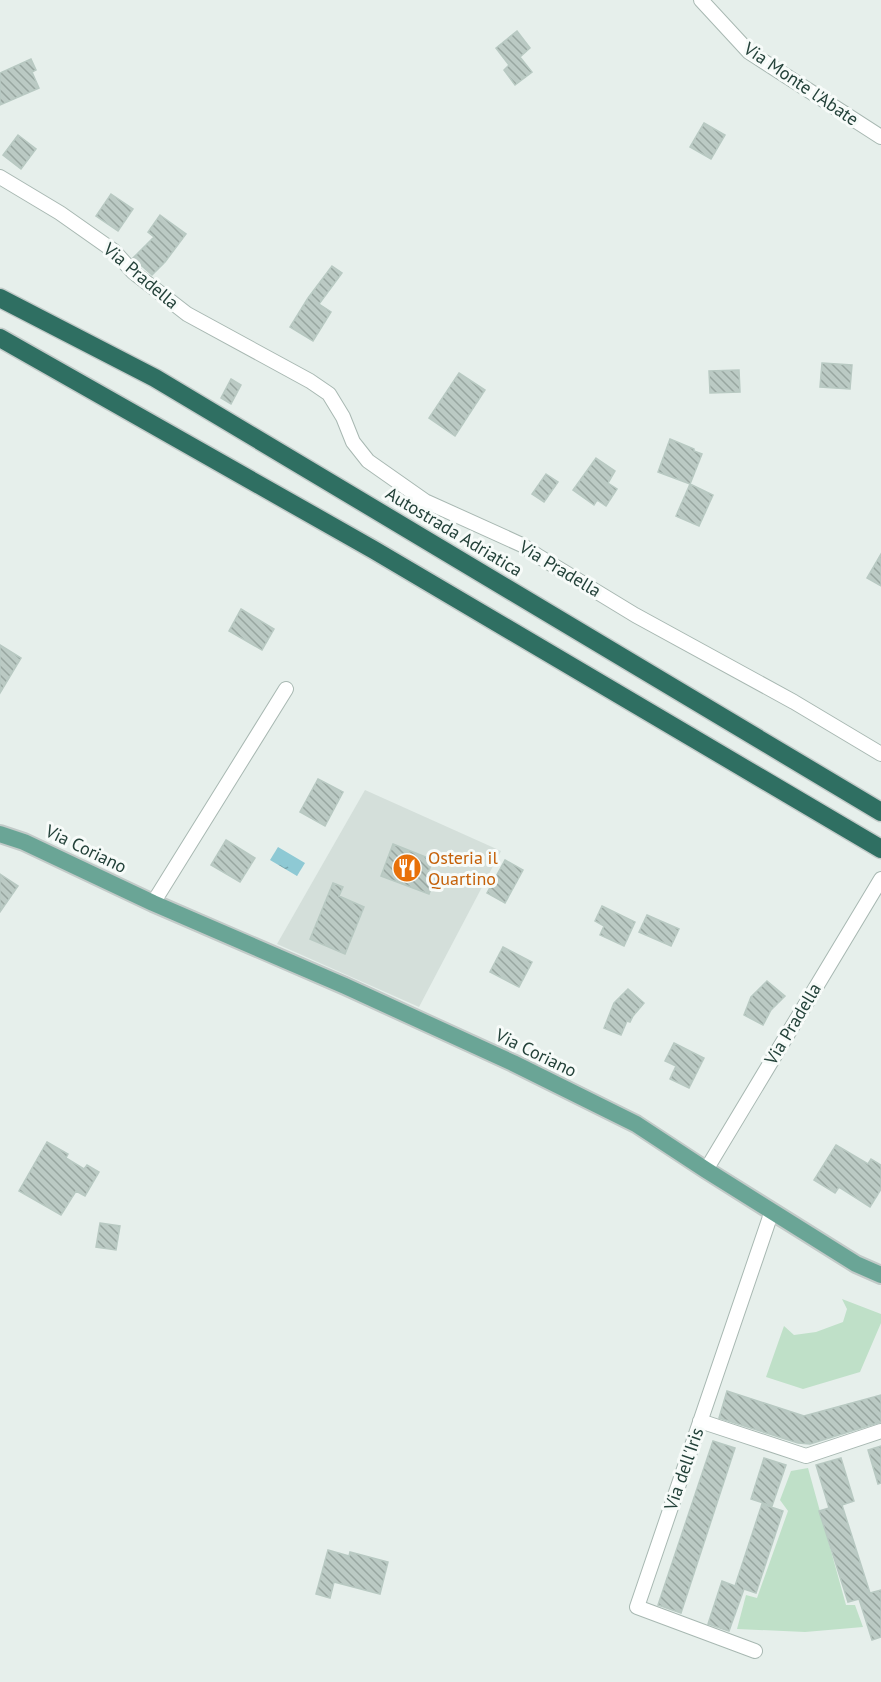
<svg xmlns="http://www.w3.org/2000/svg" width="881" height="1682" font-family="'PT Sans',sans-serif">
  <defs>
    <pattern id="water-ripples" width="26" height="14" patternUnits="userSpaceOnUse" patternTransform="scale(1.5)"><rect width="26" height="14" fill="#8ec9d4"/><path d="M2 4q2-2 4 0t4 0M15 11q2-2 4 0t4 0" fill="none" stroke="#74a5ad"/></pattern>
    <pattern id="building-back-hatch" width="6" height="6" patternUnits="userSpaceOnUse" patternTransform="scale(1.5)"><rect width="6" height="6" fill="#bbcac4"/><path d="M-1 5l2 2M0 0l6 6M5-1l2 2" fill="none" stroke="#98a6a0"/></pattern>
  </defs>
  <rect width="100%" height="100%" fill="#e6efeb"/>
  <!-- built -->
  <path fill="#d4dfda" d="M365,790L501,851L419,1007L277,944Z"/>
  <!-- park -->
  <path fill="#bfe0c8" d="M842,1299L881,1314V1323L860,1372L803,1389L766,1377L784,1326L794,1335L816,1332L843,1322L847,1309Z
    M808,1468L846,1605H855L863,1627L805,1632L737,1629L746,1595L757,1598L788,1511L780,1500L791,1471Z"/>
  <!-- water -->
  <path fill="url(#water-ripples)" d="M278,847L305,863L297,876L270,860Z"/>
  <!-- building -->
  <path fill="url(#building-back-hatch)" stroke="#b8c9c2" stroke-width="1.5" d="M517,31L530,48L520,57L532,72L515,85L504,70L509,65L496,48Z
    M31,59L36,70L32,72L39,88L0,105V73Z
    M704,123L725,135L711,159L690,147Z
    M18,135L36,149L21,169L3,155Z
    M111,194L133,209L118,231L96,216Z
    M160,215L186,234L165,262L152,275L133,258L154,237L148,232Z
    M332,266L342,273L319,304L331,312L313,341L290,327L308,298Z
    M822,363L852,365L850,389L820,387Z
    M739,370L740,392L710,393L709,371Z
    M459,373L485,390L455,436L429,418Z
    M231,379L241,385L231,404L221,398Z
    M670,439L694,449V451L702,454L690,484L658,472Z
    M596,458L615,471L608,483L617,489L606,506L597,500L594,505L573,490Z
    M546,474L558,482L544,502L532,494Z
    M690,484L713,495L699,526L676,516Z
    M881,554V586L867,578Z
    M241,609L274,629L262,650L229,631Z
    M0,645L21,658L0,693Z
    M318,779L343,792L325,826L300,812Z
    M226,840L255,858L240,882L211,865Z
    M393,844L433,860L427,875L435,878L429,894L381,876Z
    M505,860L523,870L505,903L487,893Z
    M0,874L18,886L0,912Z
    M333,883L343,887L339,896L364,907L345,954L310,939Z
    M602,906L635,922L624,946L600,935L604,926L595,921Z
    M647,915L679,929L671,946L639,932Z
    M503,947L532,962L519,987L490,972Z
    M767,981L785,996L771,1010L763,1025L744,1015L751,997Z
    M628,989L644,1003L633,1016L630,1022L627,1021L621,1035L604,1028L614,1003Z
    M674,1043L704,1058L689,1088L670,1079L676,1066L665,1061Z
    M47,1142L68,1154L66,1158L84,1169L87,1165L99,1172L85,1196L76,1191L61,1215L19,1191Z
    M836,1145L868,1164L871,1159L881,1165V1189L870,1207L839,1187L835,1193L814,1180Z
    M100,1223L120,1226L116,1250L96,1247Z
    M727,1391L804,1416L881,1395V1422L810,1444L798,1443L719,1418Z
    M713,1441L735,1448L681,1613L658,1605Z
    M881,1446V1483L878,1484L868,1450Z
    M764,1458L786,1465L772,1506L751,1499Z
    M841,1458L854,1501L842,1505L870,1593L881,1590V1637L872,1640L859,1599L848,1602L819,1511L829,1508L816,1465Z
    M762,1504L783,1511L756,1593L744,1589L729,1631L708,1624L722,1581L735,1586Z
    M328,1550L349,1556L350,1552L388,1562L380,1594L334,1582L330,1598L316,1594Z"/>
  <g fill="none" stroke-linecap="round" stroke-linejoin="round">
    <!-- minor casing -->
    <g stroke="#a8b8b2" stroke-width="16">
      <path id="minor" d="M701,0L749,52L881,137
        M0,177L60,213L114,251L133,272L187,314L310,381L329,394L343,417L353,442L368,461L425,501L522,545L538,556L635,615L794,702L881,754
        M153,903L286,689
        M706,1170L881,879
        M700,1421L806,1456L881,1431
        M755,1651L637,1607L772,1211"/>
    </g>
    <!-- major casing -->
    <g stroke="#c2cac8" stroke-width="20">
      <path id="major" d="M0,834L24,842L153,903L345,986L513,1063L636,1124L706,1170L856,1264L881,1275"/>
    </g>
    <!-- highway casing -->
    <g stroke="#c2cac8" stroke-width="21">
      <path id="highway" d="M0,298L155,378L881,812
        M0,338L374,550L881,849"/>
    </g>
    <!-- minor -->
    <use href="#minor" stroke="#fff" stroke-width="14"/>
    <!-- major -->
    <use href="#major" stroke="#6aa596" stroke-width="16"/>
    <!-- highway -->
    <use href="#highway" stroke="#2f6f62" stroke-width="18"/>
  </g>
  <!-- icons -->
  <defs>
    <g id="restaurant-disc" transform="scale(1.5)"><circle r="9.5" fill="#e8710a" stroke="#f7fbf9"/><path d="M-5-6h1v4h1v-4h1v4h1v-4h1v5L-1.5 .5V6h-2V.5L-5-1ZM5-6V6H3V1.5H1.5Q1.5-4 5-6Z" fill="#fff"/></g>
  </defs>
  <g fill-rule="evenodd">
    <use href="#restaurant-disc" x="407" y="868"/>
  </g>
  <g text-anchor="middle" stroke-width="6" stroke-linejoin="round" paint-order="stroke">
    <!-- street labels -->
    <g font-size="18" fill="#24423a" stroke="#f7fbf9">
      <text transform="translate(801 84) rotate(34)" y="6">Via Monte l'Abate</text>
      <text transform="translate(141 276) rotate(40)" y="6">Via Pradella</text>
      <text transform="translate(454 532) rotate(31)" y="6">Autostrada Adriatica</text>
      <text transform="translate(560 569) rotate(31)" y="6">Via Pradella</text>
      <text transform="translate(86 849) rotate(26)" y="6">Via Coriano</text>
      <text transform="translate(793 1024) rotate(-59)" y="6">Via Pradella</text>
      <text transform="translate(536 1053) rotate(26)" y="6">Via Coriano</text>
      <text transform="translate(684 1469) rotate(-71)" y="6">Via dell'Iris</text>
    </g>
    <!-- food labels -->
    <g font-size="18" fill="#c56008" stroke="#f7fbf9" text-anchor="start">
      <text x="428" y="864">Osteria il<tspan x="428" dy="21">Quartino</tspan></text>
    </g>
  </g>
</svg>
